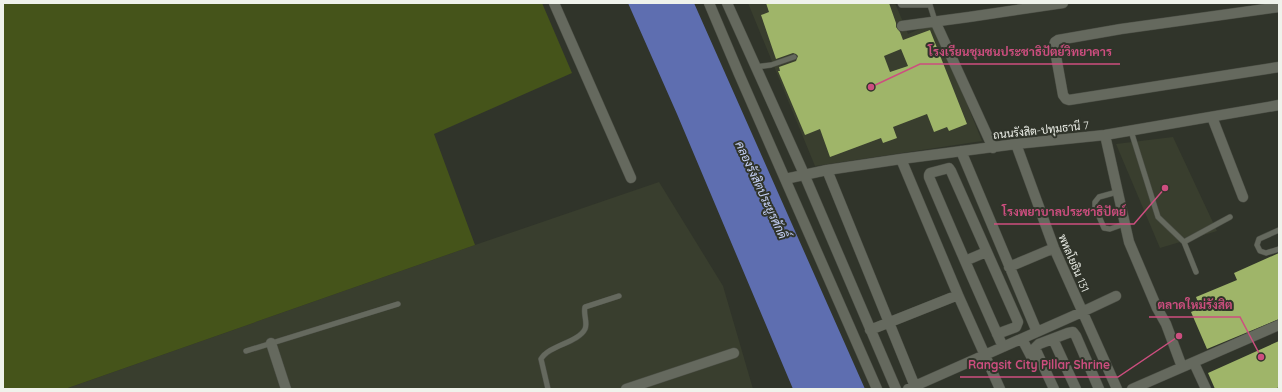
<svg xmlns="http://www.w3.org/2000/svg" width="1282" height="392" font-family="Quicksand,Sarabun,sans-serif">
  <rect width="100%" height="100%" fill="#30342a"/>
  <!-- built -->
  <path fill="#393e2e" d="M748,3H895L908,34L934,23L982,141L815,166Z
    M1173,137L1217,231L1160,248L1116,144Z
    M659,182L723,286L753,389H65L475,245Z"/>
  <!-- green -->
  <path fill="#45541a" d="M3,3H542L572,73L434,134L475,245L65,389H3Z"/>
  <!-- water -->
  <path fill="#5e6eb0" d="M628,3H694L865,389H793L677,114Z"/>
  <!-- building -->
  <path fill="#9fb569" fill-rule="evenodd" d="M766,3H889L896,23V27L900,32L903,40L930,30L967,124L949,131L947,127L934,132L927,114L893,127L897,138L883,143L881,138L830,157L820,129L805,135L778,71H780L779,67L796,61L798,56L796,54L793,53L776,59L761,15L769,12ZM901,49L908,66L890,72L884,56Z
    M1279,253V319L1207,349L1191,312L1200,308L1196,297L1237,280L1234,273Z
    M1279,341V387L1275,389H1215L1208,373Z"/>
  <g fill="none" stroke-linecap="round" stroke-linejoin="round">
    <!-- lane casing -->
    <g stroke="#4c4f46" stroke-width="6">
      <path id="lane" d="M900,3L901,5H930L935,21
        M755,67L771,65L794,57
        M1131,131L1158,217L1184,242L1196,272
        M1117,192L1099,197L1095,202V207L1104,228L1110,229L1124,224
        M1279,230L1259,239L1257,245L1260,251L1266,253L1279,249
        M1184,242L1230,217
        M246,351L398,304
        M548,389L541,359C549,345 578,343 585,329C588,323 583,314 585,307L619,296"/>
    </g>
    <!-- street casing -->
    <g stroke="#4c4f46" stroke-width="11">
      <path id="street" d="M554,3L631,178
        M709,3L739,74L877,389
        M727,3L804,174L896,389
        M1279,7L1121,29L1058,40L1055,42L1054,45L1063,95L1066,99L1069,100L1279,67
        M935,21L993,148
        M902,26L969,17L1063,3
        M1212,117L1243,197
        M1105,135L1129,242L1157,308L1166,324L1182,367
        M1016,144L1054,248L1117,389
        M961,151L1037,332
        M901,159L958,295L1000,389
        M827,170L916,389
        M785,179L827,170L901,159L1016,144L1105,135L1279,105
        M965,261L986,252
        M1009,267L1054,248
        M870,330L958,295
        M997,334L1016,327L1018,322L951,171L949,168L930,173L929,175V177C953,234 978,291 1003,347
        M1022,339L1034,362
        M1053,339L1076,389
        M271,343L286,389
        M1194,363L1206,389
        M626,389L734,353
        M908,389L1082,312L1116,296
        M1054,389L1035,348L1039,344L1068,333L1073,332L1076,336L1099,389
        M1132,389L1279,325"/>
    </g>
    <!-- lane -->
    <use href="#lane" stroke="#65695e" stroke-width="5"/>
    <!-- street -->
    <use href="#street" stroke="#65695e" stroke-width="10"/>
  </g>
  <g text-anchor="middle" stroke-width="4" stroke-linejoin="round" paint-order="stroke">
    <!-- street labels -->
    <g font-size="11" fill="#eff2eb" stroke="#30342a">
      <text transform="translate(1041 130) rotate(-6)" y="4">ถนนรังสิต-ปทุมธานี 7</text>
      <text transform="translate(1074 263) rotate(67)" y="4">พหลโยธิน 131</text>
    </g>
    <!-- water labels -->
    <g font-size="12" font-style="italic" fill="#c6d1f7" stroke="#30342a">
      <text transform="translate(761 190) rotate(65)" y="4">คลองรังสิตประยูรศักดิ์</text>
    </g>
  </g>
  <!-- callouts -->
  <path fill="none" stroke="#cd4e7f" stroke-width="1.5" d="M871 87L920 64H1120M1165 188L1134 224H994M1261 357L1240 317H1149M1179 336L1118 377H960"/>
  <g fill="#cd4e7f" stroke="#30342a" stroke-width="1.5">
    <circle cx="871" cy="87" r="4"/>
    <circle cx="1165" cy="188" r="4"/>
    <circle cx="1261" cy="357" r="4"/>
    <circle cx="1179" cy="336" r="4"/>
  </g>
  <g font-size="12" text-anchor="middle" font-weight="bold" fill="#cd4e7f" stroke="#30342a" stroke-width="4" stroke-linejoin="round" paint-order="stroke">
    <text x="1020" y="56">โรงเรียนชุมชนประชาธิปัตย์วิทยาคาร</text>
    <text x="1064" y="216">โรงพยาบาลประชาธิปัตย์</text>
    <text x="1195" y="309">ตลาดใหม่รังสิต</text>
    <text x="1039" y="369">Rangsit City Pillar Shrine</text>
  </g>
  <!-- border -->
  <rect width="1282" height="392" fill="none" stroke="#eff2eb" stroke-width="8"/>
</svg>
